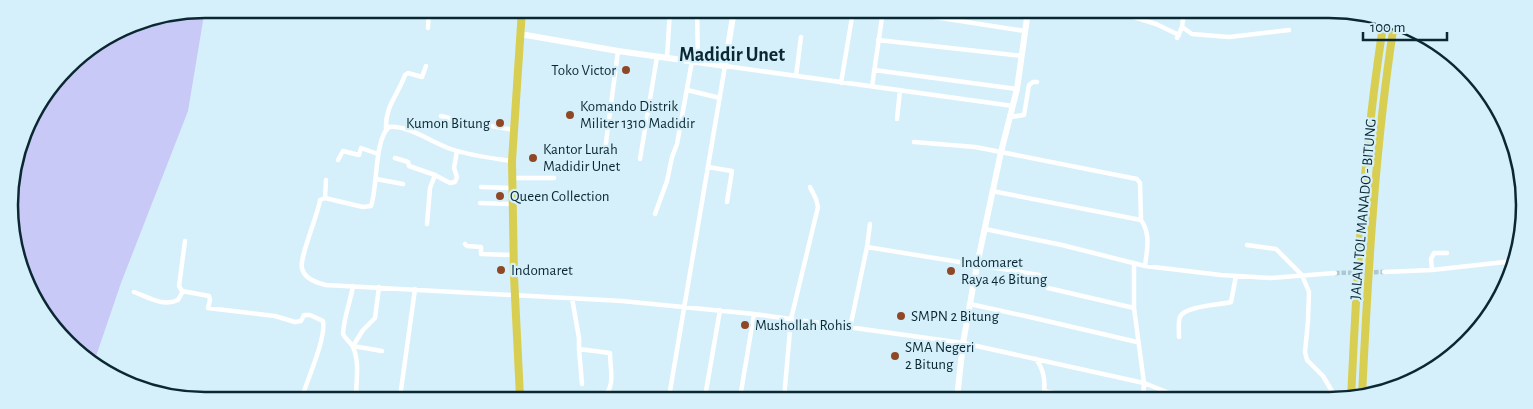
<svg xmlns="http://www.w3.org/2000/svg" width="1533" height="409" font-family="'Alegreya Sans',sans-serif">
  <rect width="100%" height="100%" fill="#d5f0fb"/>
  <!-- water -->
  <path fill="#c9c9f7" d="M205,9L188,111L121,283L93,365L49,323L15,255L9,191L29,118L75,58L130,24Z"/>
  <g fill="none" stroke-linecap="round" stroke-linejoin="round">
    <!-- street-tunnel -->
    <path stroke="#adc8d3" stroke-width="4.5" stroke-dasharray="4.5 2" stroke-linecap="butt" d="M1335,273L1384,272"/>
    <!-- street -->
    <path stroke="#fff" stroke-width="4.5" d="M697,10L698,62
      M896,11L1025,31
      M1118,12L1156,24L1179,35
      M498,13L522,15
      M1182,27L1192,34L1229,37L1289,30
      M428,28L429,9
      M1177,38L1182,27L1184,12
      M878,40L1022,56
      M667,58L670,10
      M874,70L1017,89
      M796,76L801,37
      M841,83L853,11
      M872,86L883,11
      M687,90L720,98
      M441,116L456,120L514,130
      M1010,117L1024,115L1029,85L1033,82H1037
      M897,119L900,90
      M386,129C385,106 398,95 405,75L408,73L422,77L426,66
      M914,142L975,147L1001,152L1137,179L1140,183L1141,220
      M605,150L618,51
      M395,158L408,162L409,166L435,175
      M640,159L657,57
      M338,160L343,151L359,155L361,148L378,154
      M512,161C491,158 471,156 451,149C433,143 408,125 389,127C374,140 378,186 371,206L363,207L325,198L320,200C318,215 299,258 302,268C304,278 317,283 326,285L622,301L754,314L963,343L1144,383L1182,398
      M708,167L732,171L727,202
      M512,178H554
      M376,179L403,184
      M481,187L512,188
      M992,191L1141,220C1151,234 1147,250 1145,266
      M325,198L326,180
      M480,203L513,204
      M655,214L667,181L672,157L677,144L692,61
      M427,224L430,188L435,175L450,183L455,182L457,177L454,168L457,151
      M985,229L1062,245L1145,266L1221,275L1271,278L1335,273
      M185,241L179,286L182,291L209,296L210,300L208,308L275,316L295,322L301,321L304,315H310L323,321C326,339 308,378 302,397
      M465,244L467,246L481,247V254L514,255
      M1247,245L1276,249L1302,275L1309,292L1308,321L1305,352L1307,360L1323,376L1336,398
      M867,247L1039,275L1044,285L1048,288L1134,308
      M1134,263V308L1144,383L1143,398
      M1432,270L1431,259L1434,253H1447
      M1384,272L1432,270L1514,261
      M353,286C350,303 344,317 343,334C345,339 350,341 353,347C360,363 356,380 356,397
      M379,287L375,318L363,330L353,346L382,351
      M134,292C148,297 163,307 178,300L183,291
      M572,298L579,338V349L610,353C610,368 616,387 603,397
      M970,304L1034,318L1137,342
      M850,328L867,247L870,224
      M1179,337C1179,331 1178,322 1180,317C1184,306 1221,305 1231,302L1236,276
      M579,349L582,384
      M1036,359C1045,371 1046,384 1043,398
      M1044,391L1077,398
      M400,397L415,289
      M501,397L520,396
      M669,397L725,66L1013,106
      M705,397L720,310
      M740,398L754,314
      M784,398L791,319L818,207L816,199L810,187"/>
    <!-- secondary -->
    <path stroke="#fff" stroke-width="6" d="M520,34L618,51L725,66L734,10
      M957,398L963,343L977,265L1001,152L1017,89L1028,11"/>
    <!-- highway -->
    <path stroke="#d8ce52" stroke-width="8" d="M1362,396C1368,272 1375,147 1394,24
      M520,397L514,276L512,161L522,10
      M1351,399C1357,272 1364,145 1384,20"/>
  </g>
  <!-- markers -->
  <g fill="#8f4825" stroke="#d5f0fb" stroke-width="2">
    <circle cx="626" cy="70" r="5"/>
    <circle cx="570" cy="115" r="5"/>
    <circle cx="500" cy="123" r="5"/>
    <circle cx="533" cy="158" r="5"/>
    <circle cx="500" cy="196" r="5"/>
    <circle cx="501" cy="270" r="5"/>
    <circle cx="951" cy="271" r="5"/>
    <circle cx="901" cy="316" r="5"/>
    <circle cx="745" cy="325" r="5"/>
    <circle cx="895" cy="356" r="5"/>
  </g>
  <g text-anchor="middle" stroke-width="4.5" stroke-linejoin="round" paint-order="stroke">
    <!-- poi labels -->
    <g font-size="15" fill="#0b2832" stroke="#d5f0fb" text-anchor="start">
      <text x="616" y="75" text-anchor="end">Toko Victor</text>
      <text x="580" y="111">Komando Distrik<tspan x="580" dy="17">Militer 1310 Madidir</tspan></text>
      <text x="490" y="128" text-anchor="end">Kumon Bitung</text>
      <text x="543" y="154">Kantor Lurah<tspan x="543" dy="17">Madidir Unet</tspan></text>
      <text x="510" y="201">Queen Collection</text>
      <text x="961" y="267">Indomaret<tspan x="961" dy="17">Raya 46 Bitung</tspan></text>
      <text x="511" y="275">Indomaret</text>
      <text x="911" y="321">SMPN 2 Bitung</text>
      <text x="755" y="330">Mushollah Rohis</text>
      <text x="905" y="352">SMA Negeri<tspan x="905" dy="17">2 Bitung</tspan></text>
    </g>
    <!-- street labels -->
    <g font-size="15" fill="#0b2832" stroke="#d5f0fb">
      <text transform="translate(1363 209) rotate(-85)" y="5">JALAN TOL MANADO - BITUNG</text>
    </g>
    <!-- district labels -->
    <g font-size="20" font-weight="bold" fill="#0b2832" stroke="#d5f0fb">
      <text x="732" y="61">Madidir Unet</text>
    </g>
  </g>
  <!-- crop -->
  <path d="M0 0H1533V409H0ZM205 18H1329A187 187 0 0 1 1516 205V205A187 187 0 0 1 1329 392H205A187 187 0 0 1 18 205V205A187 187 0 0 1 205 18Z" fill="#d5f0fb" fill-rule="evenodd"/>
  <path fill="none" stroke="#0b2832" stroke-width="2.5" d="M205 18H1329A187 187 0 0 1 1516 205V205A187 187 0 0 1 1329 392H205A187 187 0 0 1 18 205V205A187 187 0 0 1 205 18Z"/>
  <!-- scale -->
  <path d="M1363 32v8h84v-8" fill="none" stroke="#0b2832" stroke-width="2.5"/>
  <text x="1370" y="32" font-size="15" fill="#0b2832" stroke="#d5f0fb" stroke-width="4" paint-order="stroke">100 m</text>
</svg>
